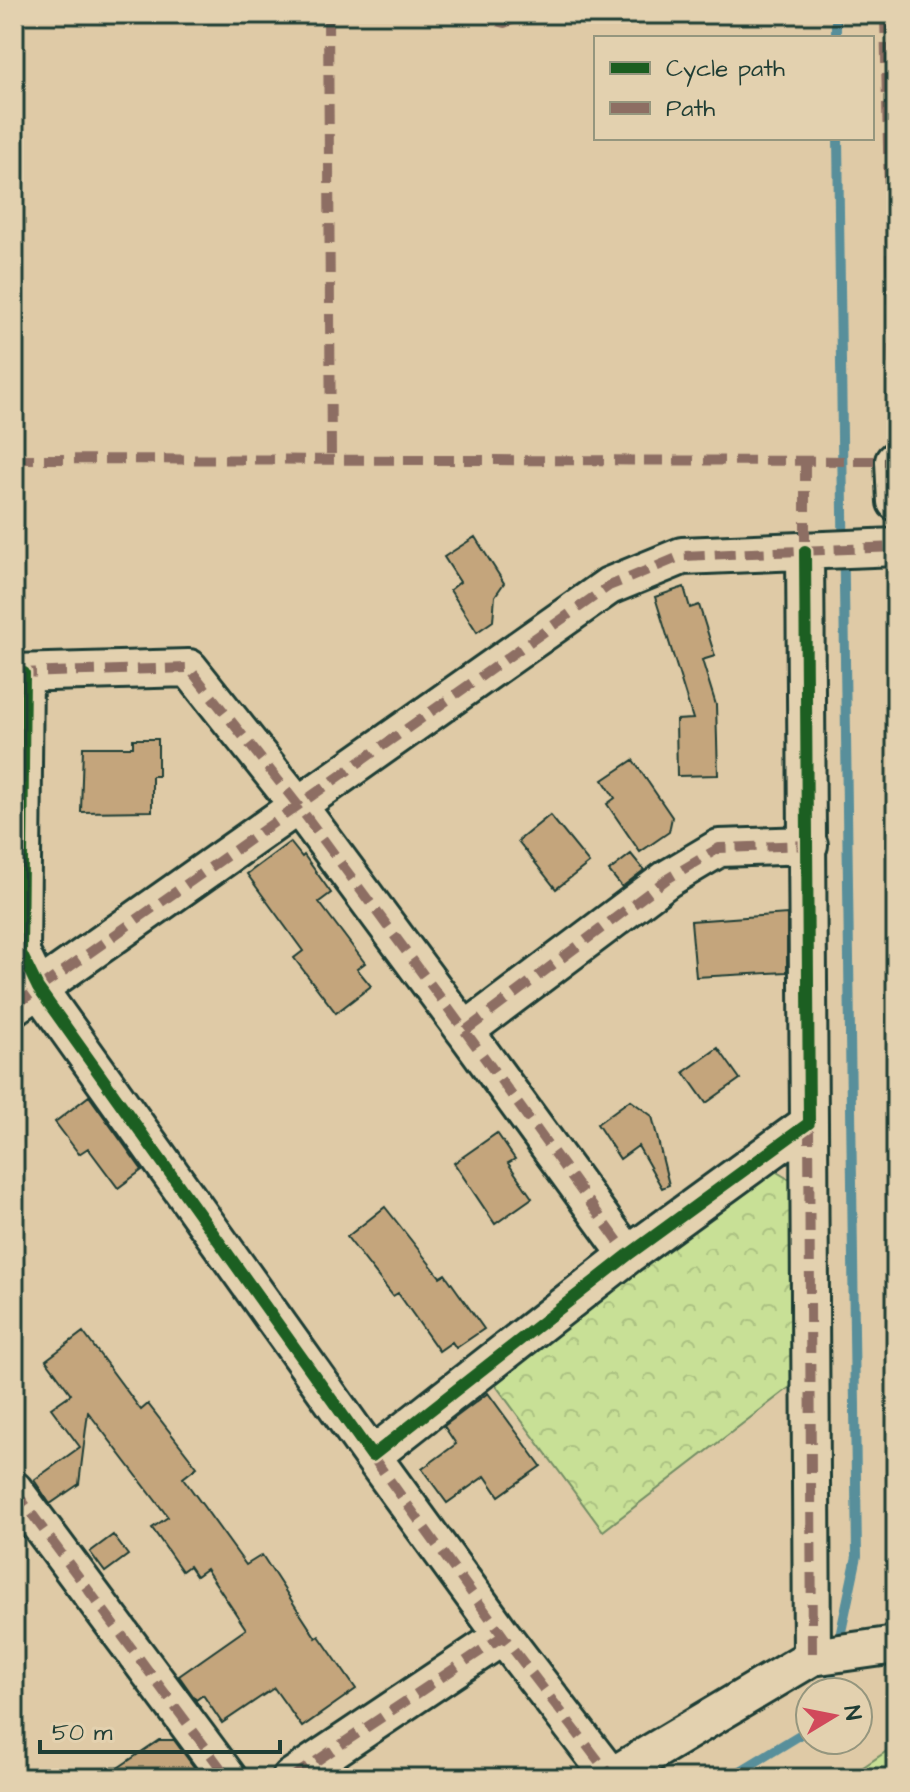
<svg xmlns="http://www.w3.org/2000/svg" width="910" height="1792" font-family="'Architects Daughter',sans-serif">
  <defs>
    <pattern id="forest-firs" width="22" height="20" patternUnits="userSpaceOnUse" patternTransform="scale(2)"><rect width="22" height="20" fill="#c8e096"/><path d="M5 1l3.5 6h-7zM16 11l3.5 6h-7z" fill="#abc182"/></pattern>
    <pattern id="park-crowns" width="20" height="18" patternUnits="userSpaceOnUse" patternTransform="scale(2)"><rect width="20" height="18" fill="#c8e096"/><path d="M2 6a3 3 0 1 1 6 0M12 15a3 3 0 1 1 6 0" fill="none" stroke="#abc182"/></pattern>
  </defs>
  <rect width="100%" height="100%" fill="#dfcaa6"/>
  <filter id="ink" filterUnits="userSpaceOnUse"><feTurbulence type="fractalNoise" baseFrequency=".0125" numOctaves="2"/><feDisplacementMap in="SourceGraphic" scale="16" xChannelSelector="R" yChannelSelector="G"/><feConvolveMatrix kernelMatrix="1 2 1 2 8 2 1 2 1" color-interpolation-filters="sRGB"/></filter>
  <g filter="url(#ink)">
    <!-- forest -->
    <path fill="url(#forest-firs)" stroke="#748e65" stroke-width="2" d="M896,1745V1778H847Z"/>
    <!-- park -->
    <path fill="url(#park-crowns)" stroke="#748e65" stroke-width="2" d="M770,1168L790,1180L794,1384L603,1531L491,1379Z"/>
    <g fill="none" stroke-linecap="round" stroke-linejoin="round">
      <!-- stream -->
      <path stroke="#588f9b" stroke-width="10" d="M836,14V38
        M838,138L857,1556L838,1646
        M828,1692L834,1662
        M729,1778L803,1733L810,1724"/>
    </g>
    <!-- building -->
    <path fill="#c4a57c" stroke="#1f3d34" stroke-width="2" d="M475,537L504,583L495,596L493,621L477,632L450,590L460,582L444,557Z
      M684,587L690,608L699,605L715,656L702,660L716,705L718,775L677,776L676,720L693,719L655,597Z
      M133,739H158V776H152V811L81,812L83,747H133Z
      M633,760L672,817L669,832L640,852L607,804L615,798L603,780Z
      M550,815L589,863L556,889L518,841Z
      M290,842L302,857L304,855L331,893L319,902L365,963L357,969L371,986L336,1013L294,958L303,951L247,874Z
      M631,854L644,870L622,887L609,871Z
      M787,914V972L696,977L691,921Z
      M718,1048L740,1079L706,1103L684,1072Z
      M89,1096L142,1170L118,1188L88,1148L79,1154L55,1122Z
      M630,1100L652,1116L669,1185L662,1188L638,1146L620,1159L597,1124Z
      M497,1133L515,1159L508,1163L532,1198L495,1224L454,1163Z
      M385,1207L440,1277L445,1274L484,1329L456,1348L452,1342L439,1351L398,1293L393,1296L347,1237Z
      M83,1332L141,1410L148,1404L197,1467L183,1478L246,1565L262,1555L316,1638L319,1636L356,1689L302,1727L274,1688L222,1723L203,1695L196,1700L179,1676L246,1629L206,1569L196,1576L189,1566L182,1571L152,1528L168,1517L88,1412L79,1484L50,1504L34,1480L80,1447L51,1408L71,1394L46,1360Z
      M488,1393L541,1466L499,1496L485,1476L447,1503L422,1469L456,1444L444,1426Z
      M113,1535L128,1555L105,1572L90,1552Z
      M159,1740H174L202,1778H103Z"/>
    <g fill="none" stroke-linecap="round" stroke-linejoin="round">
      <!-- minor casing -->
      <g stroke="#1f3d34" stroke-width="42">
        <path id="minor" d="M894,461L896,502
          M14,673L189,668L297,804L465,1031L667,879L719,848L809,845
          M24,673L21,953L38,988L372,1456L628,1255L809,1123L805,551
          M14,1006L609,586L682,556L896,547
          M465,1031L628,1255
          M809,1123L812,1657
          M372,1456L503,1636L611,1777
          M14,1490L228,1778
          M291,1778L503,1636
          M609,1778L812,1657L896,1645"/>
      </g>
      <!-- minor -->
      <use href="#minor" stroke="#e3d1af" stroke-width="36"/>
      <!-- quiet -->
      <path stroke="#8d6e63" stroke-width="10" stroke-dasharray="20 10" stroke-linecap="butt" d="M328,14L331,458
        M469,14L504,23L526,14
        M885,14L896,502
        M14,459L896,461
        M805,461V559
        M16,673L189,668L297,804L465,1031L667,879L719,848L809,845
        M14,1006L609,586L682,556L896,547
        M465,1031L628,1255
        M809,1123L812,1657
        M372,1456L503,1636L611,1777
        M14,1490L228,1778
        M291,1778L503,1636"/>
      <!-- cycleway casing -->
      <g stroke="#e3d1af" stroke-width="17">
        <path id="cycleway" d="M24,673L21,953L38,988L372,1456L628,1255L809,1123L805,551"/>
      </g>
      <!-- cycleway -->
      <use href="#cycleway" stroke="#1b5e20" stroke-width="12"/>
    </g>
  </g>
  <!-- margin -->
  <rect width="910" height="1792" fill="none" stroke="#e3d1af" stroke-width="48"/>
  <rect x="24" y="24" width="862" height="1744" fill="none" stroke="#1f3d34" stroke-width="3" filter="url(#ink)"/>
  <!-- legend -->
  <rect x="594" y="36" width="280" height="104" fill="#e3d1af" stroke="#95967e" stroke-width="2"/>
  <rect x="610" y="62" width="40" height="12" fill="#1b5e20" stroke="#95967e" stroke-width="2"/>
  <text x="666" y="76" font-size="24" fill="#1f3d34">Cycle path</text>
  <rect x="610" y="102" width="40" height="12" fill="#8d6e63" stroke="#95967e" stroke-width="2"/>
  <text x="666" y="116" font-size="24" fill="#1f3d34">Path</text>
  <!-- north arrow -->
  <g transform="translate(834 1716) rotate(80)"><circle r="38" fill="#e3d1af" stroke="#95967e" stroke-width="2"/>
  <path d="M0-6L14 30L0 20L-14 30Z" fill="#d1495b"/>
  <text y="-12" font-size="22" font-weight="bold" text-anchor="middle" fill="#1f3d34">N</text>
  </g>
  <!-- scale -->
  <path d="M40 1740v12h240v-12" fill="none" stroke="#1f3d34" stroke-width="4"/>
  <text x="52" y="1740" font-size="24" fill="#1f3d34" stroke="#e3d1af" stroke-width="6" paint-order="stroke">50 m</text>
</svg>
